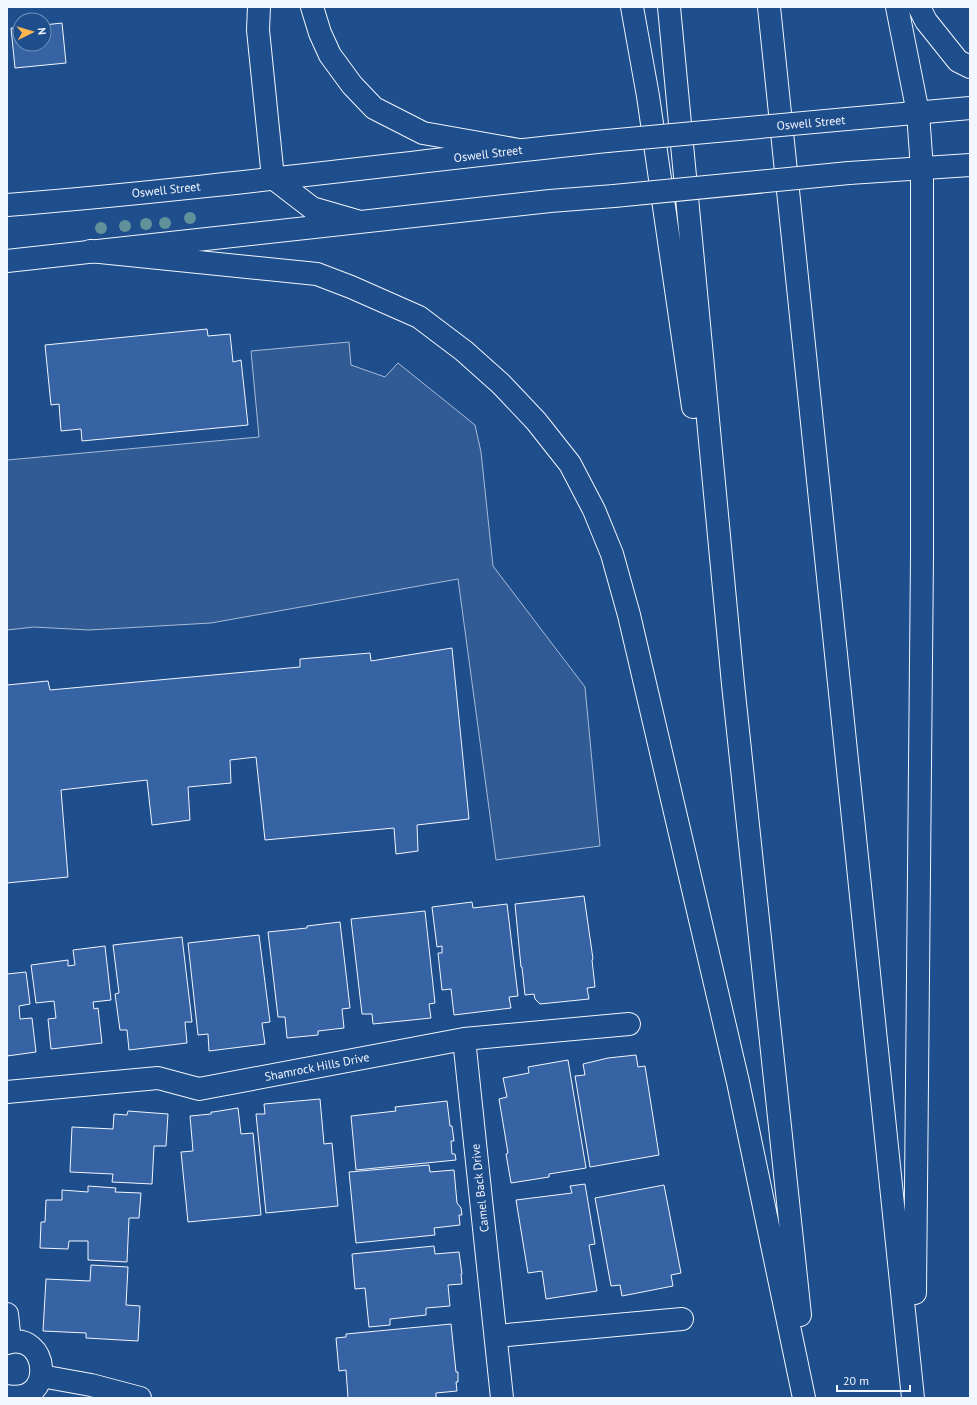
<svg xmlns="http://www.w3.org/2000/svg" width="977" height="1405" font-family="'PT Sans',sans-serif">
  <rect width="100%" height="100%" fill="#1f4e8c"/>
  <!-- built -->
  <path fill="#305b95" stroke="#a8bbd7" d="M349,342L351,365L385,377L398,363L475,425L481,452L493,566L585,687L600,846L496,860L458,579L211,623L89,630L34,627L7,630V460L259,437L251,351Z"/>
  <!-- building -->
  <path fill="#3563a3" stroke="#f2f6ff" d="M62,23L66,63L15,68L11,28H20V44H44V25Z
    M207,329L208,336L230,334L233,362L241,360L248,425L82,441L81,429L61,431L59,404L51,405L45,345Z
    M452,648L469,819L417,825L418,851L396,854L394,828L265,840L256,757L230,760L231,783L188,787L190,820L152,825L147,780L61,790L68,877L7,883V685L48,681L50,690L300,667V659L370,653L371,661Z
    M584,896L593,959L592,960L595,987L587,988L589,999L540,1004L535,999L534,994L525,995L522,967H521L515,904Z
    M472,902L473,908L507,904L518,996L509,997L511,1008L454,1015L451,989L442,990L438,953H442V946L437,947L432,907Z
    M425,911L435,1003L429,1004L431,1018L373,1024L372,1014H362L351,919Z
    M340,922L350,1008L342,1009L344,1028L318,1031V1035L287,1038L285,1017H278L268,932L307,928V926Z
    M259,935L270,1022L262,1023L265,1044L209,1051L208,1034L198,1035L188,943Z
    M182,937L192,1022H185L187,1043L129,1050L127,1030H120L115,994L119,993L113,945Z
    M105,946L111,1000L93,1002L94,1009L98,1008L102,1043L51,1049L48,1019L56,1018L54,1001L36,1003L31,965L68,960V966L75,965L73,950Z
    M26,972L30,1004L19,1006L20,1019L32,1018L36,1052L7,1056V974Z
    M636,1055L638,1067L645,1066L659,1155L590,1167L575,1076L585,1075L583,1064L608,1058Z
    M568,1060L586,1168L549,1174V1177L511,1183L506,1154L508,1153L499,1099L507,1097L503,1078L529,1073L528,1067Z
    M320,1099L324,1144L332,1143L338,1206L266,1213L256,1114H265L264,1104Z
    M447,1101L450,1126H452L454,1141H451L452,1154H455L456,1160L356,1170L351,1116L396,1111L395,1107Z
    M238,1108L241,1134L253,1133L261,1215L188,1222L181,1152L193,1151L190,1116L211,1114V1112H213Z
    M128,1111L168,1114L166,1146H154L152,1184L112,1182L113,1174L70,1172L72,1127L113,1129L114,1114L127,1115Z
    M429,1165L430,1172L454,1170L457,1203L461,1208L462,1215H459L460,1225L434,1228L435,1235L356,1243L349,1172Z
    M585,1184L595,1244L589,1245L597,1291L546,1299L542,1271L528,1273L516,1200L572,1193L570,1186Z
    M664,1185L681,1273L671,1275L673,1286L622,1296L620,1285L611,1286L595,1198Z
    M88,1186L116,1188L115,1192L141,1193L139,1218H129L127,1262L88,1260V1241H69L68,1249L40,1248L41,1222H45L46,1200H62V1190L88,1192Z
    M434,1246L435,1254L459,1252L462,1274H461L462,1284L448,1285L450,1306L426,1308V1315L390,1319V1325L369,1327L365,1288L355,1289L352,1254Z
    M91,1265L128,1267L126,1305L140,1306L138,1341L86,1338V1333L43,1331L46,1279L90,1281Z
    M451,1324L456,1372H458V1382H456L457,1391L436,1393V1398H348L346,1370L339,1371L336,1338L346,1337V1334Z"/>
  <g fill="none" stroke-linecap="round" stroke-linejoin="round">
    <!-- minor casing -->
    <g stroke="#f2f6ff" stroke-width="24">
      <path id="minor" d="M464,1039L502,1398
        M7,1092L158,1078L199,1089L464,1039L629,1024
        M7,1314L10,1342
        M496,1336L682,1319
        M7,1343C48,1330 57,1405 7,1396
        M41,1376L91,1385L140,1398"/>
    </g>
    <!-- secondary casing -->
    <g stroke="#f2f6ff" stroke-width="24">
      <path id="secondary" d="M847,119L970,108
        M849,173L970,165
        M7,205C207,189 407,162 607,141
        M7,261L550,201L614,196"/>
    </g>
    <!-- motorway casing -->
    <g stroke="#f2f6ff" stroke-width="24">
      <path id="motorway" d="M259,7L258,30L273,178L312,208L357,221
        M312,7L320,33L330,55L352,85L374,108L423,133L519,150
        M632,7L648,96L693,407
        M669,7L733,684L800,1315
        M769,7L913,1398
        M897,7L918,113L922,169V555L915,1293
        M919,7L926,21L958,61L970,67
        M90,251L317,274L351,287L419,317L464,351L501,384L536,421L570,464L594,510L612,554L629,615L738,1082L804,1398"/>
    </g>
    <!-- minor -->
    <use href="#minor" stroke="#1f4e8c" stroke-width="22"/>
    <!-- secondary -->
    <use href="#secondary" stroke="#1f4e8c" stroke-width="22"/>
    <!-- motorway -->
    <use href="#motorway" stroke="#1f4e8c" stroke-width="22"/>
    <!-- secondary-bridge casing -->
    <g stroke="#f2f6ff" stroke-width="24" stroke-linecap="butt">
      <path id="secondary-bridge" d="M607,141L847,119
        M614,196L849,173"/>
    </g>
    <!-- secondary-bridge -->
    <use href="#secondary-bridge" stroke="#1f4e8c" stroke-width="22"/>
  </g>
  <!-- trees -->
  <g fill="#61919a">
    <circle cx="190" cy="218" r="6"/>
    <circle cx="165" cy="223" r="6"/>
    <circle cx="146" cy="224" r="6"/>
    <circle cx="125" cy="226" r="6"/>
    <circle cx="101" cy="228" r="6"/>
  </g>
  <g text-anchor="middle" stroke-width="3" stroke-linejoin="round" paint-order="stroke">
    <!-- street labels -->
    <g font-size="12" fill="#f2f6ff" stroke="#1f4e8c">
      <text transform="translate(811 123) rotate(-5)" y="4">Oswell Street</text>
      <text transform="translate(488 154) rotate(-7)" y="4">Oswell Street</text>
      <text transform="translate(166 190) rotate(-6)" y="4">Oswell Street</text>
      <text transform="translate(317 1067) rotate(-11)" y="4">Shamrock Hills Drive</text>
      <text transform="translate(480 1188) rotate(-96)" y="4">Camel Back Drive</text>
    </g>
  </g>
  <!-- border -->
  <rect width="977" height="1405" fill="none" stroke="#f2f6ff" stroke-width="16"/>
  <!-- north arrow -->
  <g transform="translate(32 32) rotate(85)"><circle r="19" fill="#1f4e8c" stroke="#7391ba"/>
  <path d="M0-3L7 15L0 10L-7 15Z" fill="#ffb74d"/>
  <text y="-6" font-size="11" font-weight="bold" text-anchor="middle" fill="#f2f6ff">N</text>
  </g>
  <!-- scale -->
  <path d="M837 1385v6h73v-6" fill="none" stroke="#f2f6ff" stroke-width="2"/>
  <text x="843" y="1385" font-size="12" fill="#f2f6ff" stroke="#1f4e8c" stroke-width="3" paint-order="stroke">20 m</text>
</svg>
